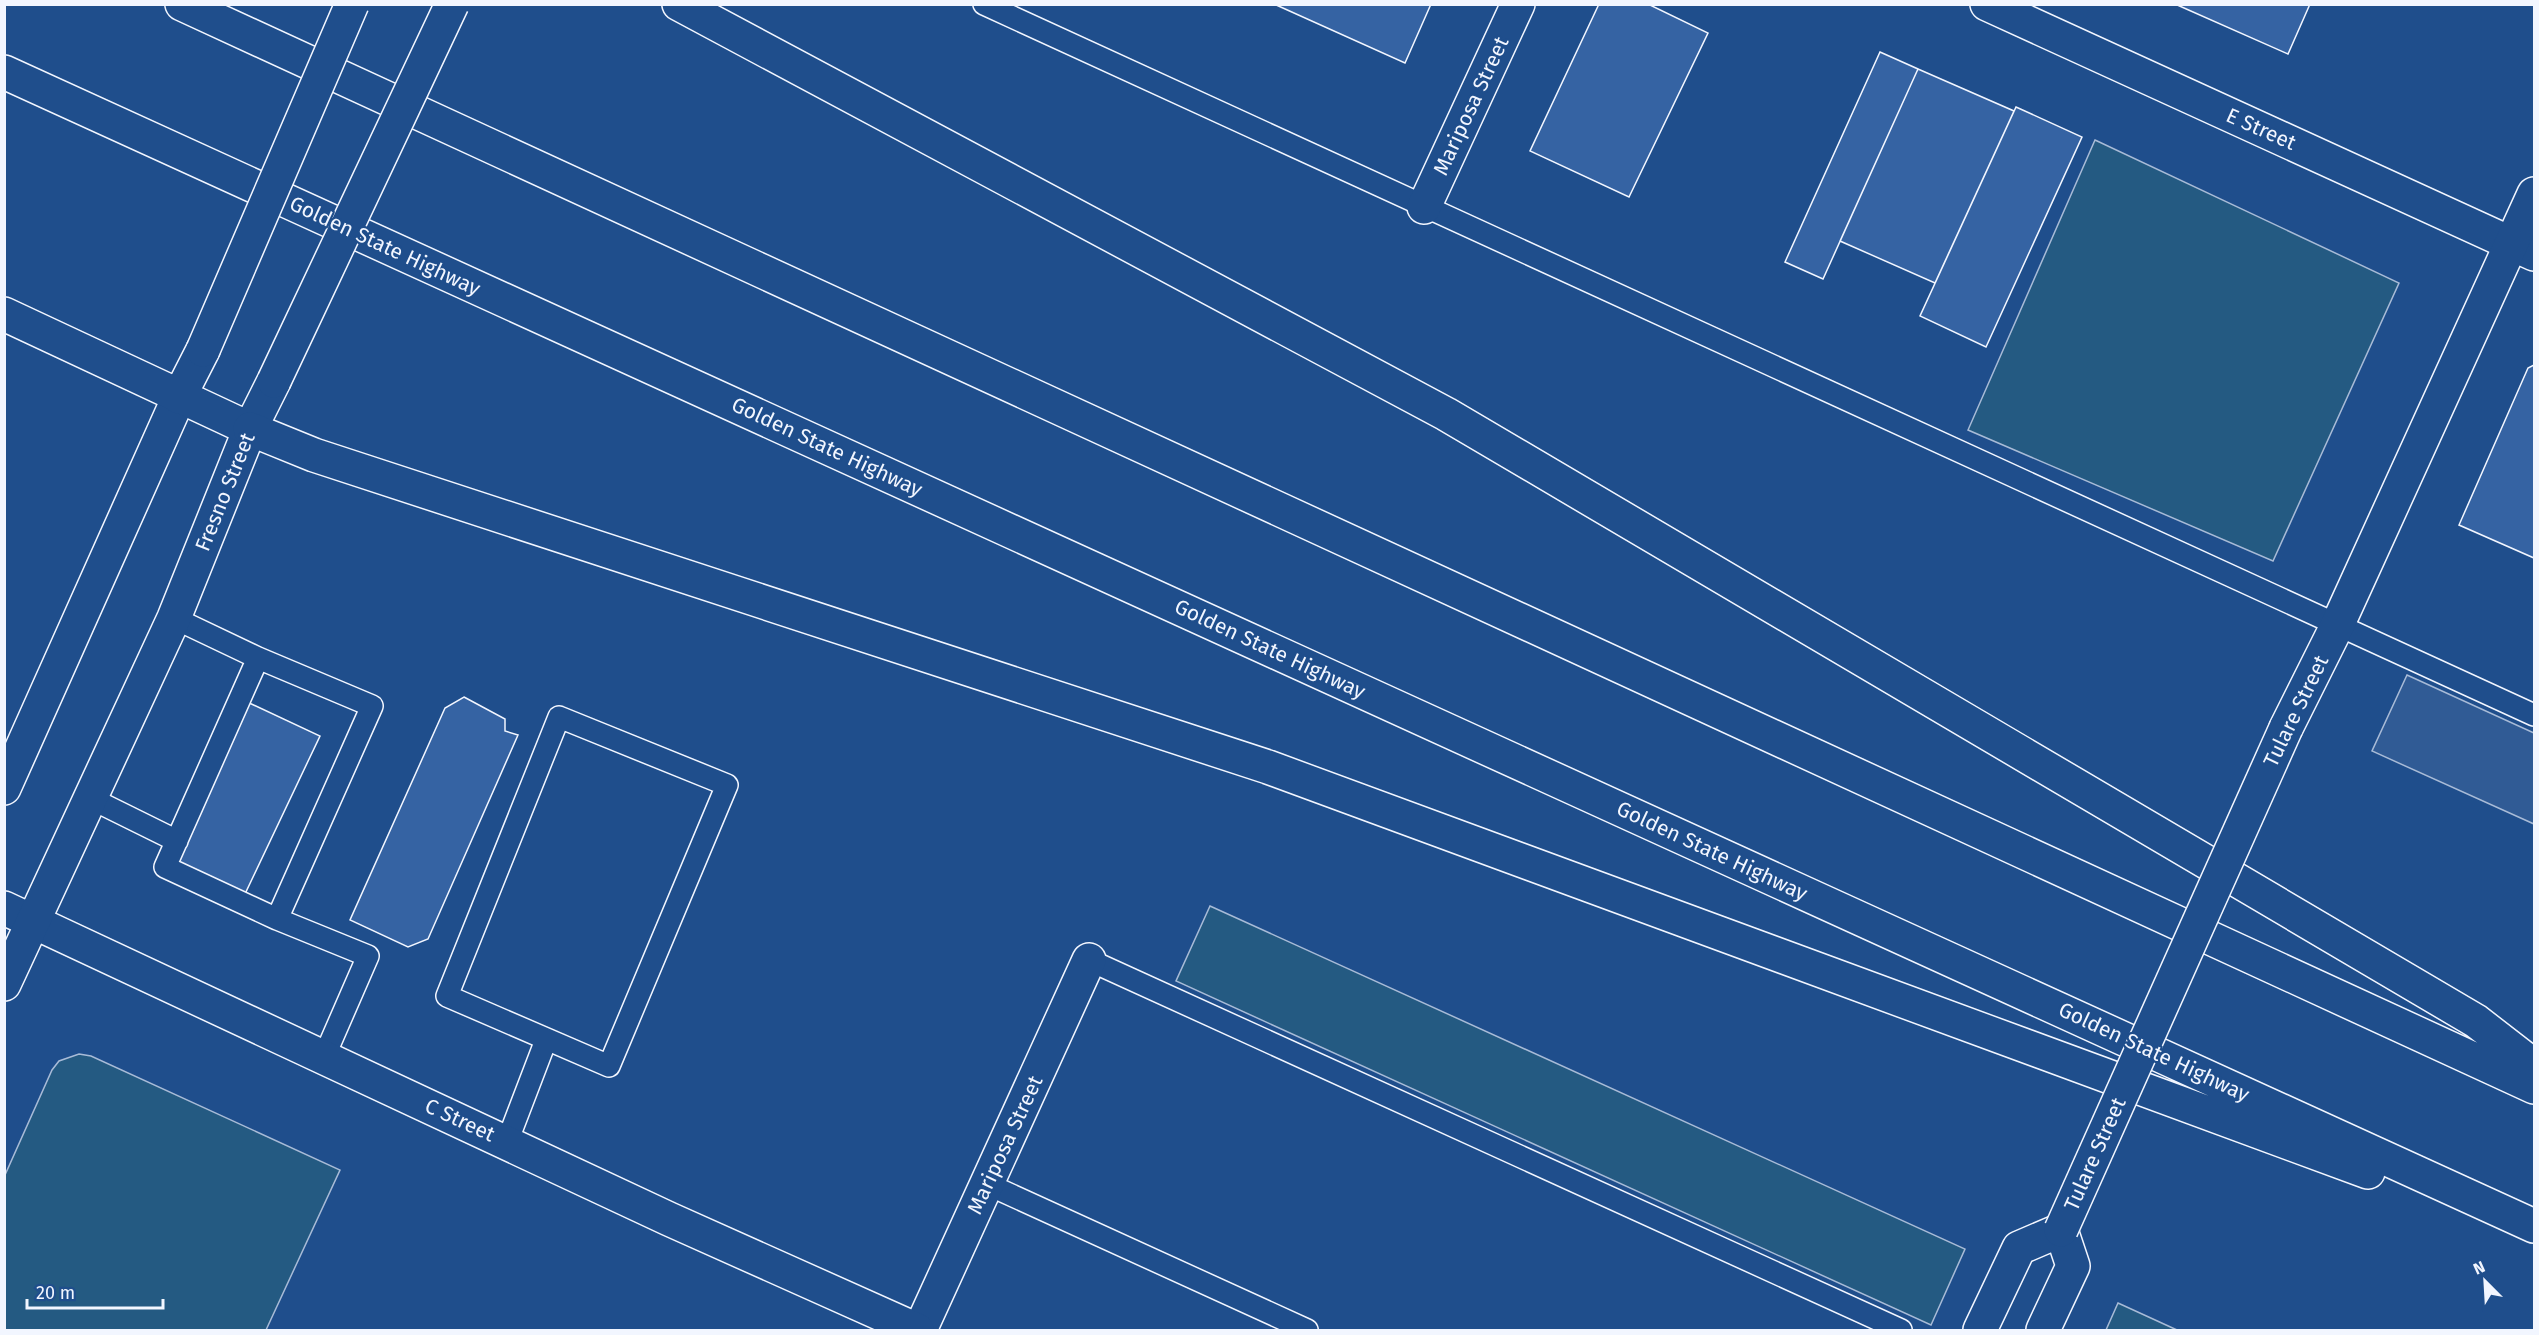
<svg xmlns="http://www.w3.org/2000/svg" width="2539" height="1335" font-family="'Fira Sans',sans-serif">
  <rect width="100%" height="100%" fill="#1f4e8c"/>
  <!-- green -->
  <path fill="#245a82" stroke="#a8bbd7" stroke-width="1.5" d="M2095,140L2399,283L2273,561L1968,430Z
    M1210,906L1965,1249L1931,1325L1176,981Z
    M79,1054L91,1056L340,1170L266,1330H5V1175L52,1070L59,1061Z
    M2118,1303L2177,1330H2106Z"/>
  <!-- parking -->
  <path fill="#305b95" stroke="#a8bbd7" stroke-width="1.5" d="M2407,675L2534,733V824L2372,751Z"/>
  <!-- building -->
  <path fill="#3563a3" stroke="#f2f6ff" stroke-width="1.5" d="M1274,4H1431L1405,63Z
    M1599,4H1648L1708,33L1629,197L1530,151Z
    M2175,4H2310L2288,54Z
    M1880,52L1918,69L1823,279L1785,262Z
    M1918,69L2014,111L1935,283L1840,241Z
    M2016,107L2082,137L1986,347L1920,316Z
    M2534,365V558L2459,525L2528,368Z
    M464,697L505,719V731L518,735L428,939L408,947L350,920L445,708Z
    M245,701L320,736L244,896L169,861Z"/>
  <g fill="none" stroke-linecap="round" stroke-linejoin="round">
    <!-- service casing -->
    <g stroke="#f2f6ff" stroke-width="24">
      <path id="service" d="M984,4L2534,715
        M174,618L258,658L372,706L277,919L368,956L324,1057
        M258,658L165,867L277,919
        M559,717L727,785L609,1066L447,996Z
        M90,798L177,841
        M1089,960L1901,1330
        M507,1142L546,1040
        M987,1184L1307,1330"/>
    </g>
    <!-- minor casing -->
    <g stroke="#f2f6ff" stroke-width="36">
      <path id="minor" d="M1424,207L1518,4
        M920,1330L1089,960"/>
    </g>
    <!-- tertiary casing -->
    <g stroke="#f2f6ff" stroke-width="36">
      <path id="tertiary" d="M1987,4L2534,254
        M4,908L669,1219L917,1330"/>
    </g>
    <!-- secondary casing -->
    <g stroke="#f2f6ff" stroke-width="36">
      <path id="secondary" d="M2286,728L2337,626L2534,194
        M4,788L179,397
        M4,984L174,618L250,429
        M1980,1330L2019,1248L2061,1230L2073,1266L2043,1330"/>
    </g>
    <!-- primary casing -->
    <g stroke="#f2f6ff" stroke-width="36">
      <path id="primary" d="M4,314L250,429L274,381
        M179,397L203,350"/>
    </g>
    <!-- motorway casing -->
    <g stroke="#f2f6ff" stroke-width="36">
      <path id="motorway" d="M182,4L2534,1087
        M679,4L1446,414L2476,1021L2534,1066
        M4,72L2534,1226
        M250,429L314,455L1268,767L2368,1172"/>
    </g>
    <!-- service -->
    <use href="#service" stroke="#1f4e8c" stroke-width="21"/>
    <!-- minor -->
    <use href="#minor" stroke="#1f4e8c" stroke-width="33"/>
    <!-- tertiary -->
    <use href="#tertiary" stroke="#1f4e8c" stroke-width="33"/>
    <!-- secondary -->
    <use href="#secondary" stroke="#1f4e8c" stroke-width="33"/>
    <!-- primary -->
    <use href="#primary" stroke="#1f4e8c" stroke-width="33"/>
    <!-- motorway -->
    <use href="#motorway" stroke="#1f4e8c" stroke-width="33"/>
    <!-- secondary-bridge casing -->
    <g stroke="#f2f6ff" stroke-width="36" stroke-linecap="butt">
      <path id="secondary-bridge" d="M2061,1230L2286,728"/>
    </g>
    <!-- primary-bridge casing -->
    <g stroke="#f2f6ff" stroke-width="36" stroke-linecap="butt">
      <path id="primary-bridge" d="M203,350L352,4
        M274,381L452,4"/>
    </g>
    <!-- secondary-bridge -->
    <use href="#secondary-bridge" stroke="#1f4e8c" stroke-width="33"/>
    <!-- primary-bridge -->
    <use href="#primary-bridge" stroke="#1f4e8c" stroke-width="33"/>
  </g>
  <g text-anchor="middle" stroke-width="4.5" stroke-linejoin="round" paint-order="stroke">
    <!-- street labels -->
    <g font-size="21" fill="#f2f6ff" stroke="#1f4e8c">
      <text transform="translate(1471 106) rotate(-65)" y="7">Mariposa Street</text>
      <text transform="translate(2261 129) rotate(24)" y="7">E Street</text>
      <text transform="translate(385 246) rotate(25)" y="7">Golden State Highway</text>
      <text transform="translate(827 447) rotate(25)" y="7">Golden State Highway</text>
      <text transform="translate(225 492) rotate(-68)" y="7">Fresno Street</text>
      <text transform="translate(1270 649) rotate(25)" y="7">Golden State Highway</text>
      <text transform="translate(2296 711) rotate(-64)" y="7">Tulare Street</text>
      <text transform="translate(1712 851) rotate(25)" y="7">Golden State Highway</text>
      <text transform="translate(2154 1052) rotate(25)" y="7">Golden State Highway</text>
      <text transform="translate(460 1120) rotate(25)" y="7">C Street</text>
      <text transform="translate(1005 1145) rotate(-65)" y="7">Mariposa Street</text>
      <text transform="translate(2095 1154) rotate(-66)" y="7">Tulare Street</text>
    </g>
  </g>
  <!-- border -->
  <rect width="2539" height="1335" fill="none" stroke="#f2f6ff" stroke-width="12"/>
  <!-- north arrow -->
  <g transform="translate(2485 1281) rotate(336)" stroke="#1f4e8c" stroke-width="4.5" paint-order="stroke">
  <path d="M0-4.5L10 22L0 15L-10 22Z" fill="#f2f6ff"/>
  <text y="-9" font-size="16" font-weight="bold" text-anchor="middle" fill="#f2f6ff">N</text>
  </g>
  <!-- scale -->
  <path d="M27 1299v9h136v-9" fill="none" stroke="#f2f6ff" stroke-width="3"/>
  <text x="36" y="1299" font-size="18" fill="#f2f6ff" stroke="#1f4e8c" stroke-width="4.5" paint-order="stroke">20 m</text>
</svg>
